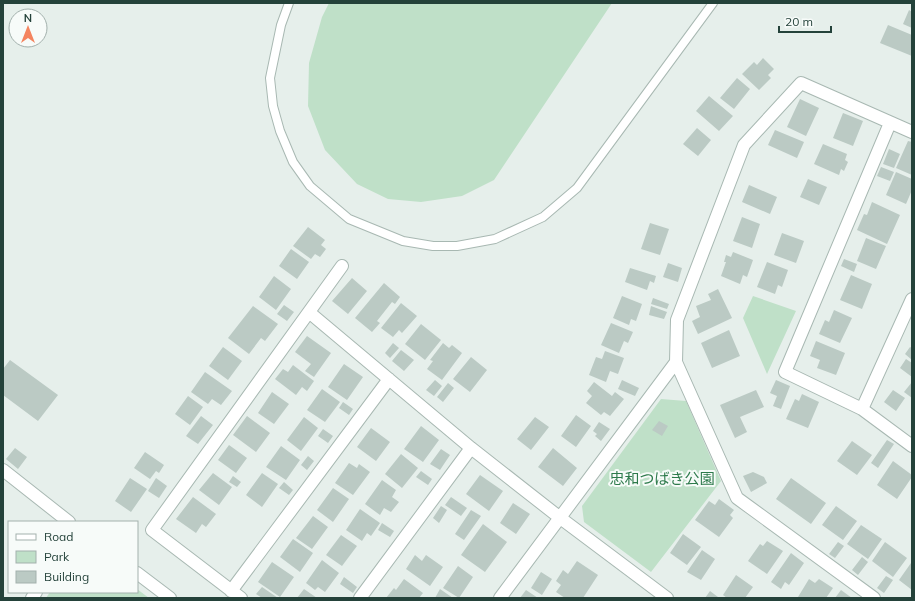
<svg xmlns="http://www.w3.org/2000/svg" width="915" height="601" font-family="Mulish,'Noto Sans JP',sans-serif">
  <rect width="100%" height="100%" fill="#e6efeb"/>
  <!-- green -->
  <path fill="#bfe0c8" d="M329,3H612L494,180L462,196L421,202L388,199L357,184L325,150L308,106L309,63L322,17Z
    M753,296L796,311L767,374L743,318Z
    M661,399L686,401L721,481L651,572L584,522L582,506Z
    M137,589L149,598H46L50,592H137Z"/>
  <!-- building -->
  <path fill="#bbcac4" d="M909,10L912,12V28L903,24Z
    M888,25L912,35V56L880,43Z
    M763,58L774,69L768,75L771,78L759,90L742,74L754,62L757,65Z
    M737,78L750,89L734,109L720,98Z
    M709,96L733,116L719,131L696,111Z
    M800,99L819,108L806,136L787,127Z
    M843,113L863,121L853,146L833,138Z
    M697,128L711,140L698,156L683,144Z
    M775,130L804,142L797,158L768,145Z
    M908,141L912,142V175L896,168Z
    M823,144L847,154L845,160L848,162L844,171L841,169L839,175L814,164Z
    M889,149L900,154L894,168L883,164Z
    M881,167L894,172L890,181L877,176Z
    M896,172L912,179V190L906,204L886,195Z
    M808,179L827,187L819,205L800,197Z
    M749,185L777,197L770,214L742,202Z
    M872,202L900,215L887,244L857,230L864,214L867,215Z
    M742,217L760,224L752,248L733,241Z
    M650,223L669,229L660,255L641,249Z
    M308,227L325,240L321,245L326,249L320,257L315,254L311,259L293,246Z
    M782,233L804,241L796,263L774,255Z
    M866,238L886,246L876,269L857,261Z
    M291,249L309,262L297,279L279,266Z
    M733,252L753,260L747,277L743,275L740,284L721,276L726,262H724L726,255L731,257Z
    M844,259L857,264L854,272L841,266Z
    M767,262L788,270L782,287L778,285L775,294L757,287Z
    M668,263L682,268L678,282L663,277Z
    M630,268L656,276L654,283L650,281L647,290L625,282Z
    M851,275L872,284L862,309L840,300Z
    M274,276L291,289L276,310L259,297Z
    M352,278L367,291L348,314L332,301Z
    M384,283L400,297L395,304L392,302L377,321L380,323L372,332L355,318Z
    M718,289L732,318L698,334L692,321L700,317L696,306L711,300L708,294Z
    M622,296L642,304L636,321L631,319L629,325L613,318Z
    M653,298L669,304L667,309L651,304Z
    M401,303L417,316L402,333L399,330L393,337L381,328Z
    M284,305L294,312L287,321L277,314Z
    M253,306L278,324L265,341L261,338L249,354L228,338Z
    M651,306L667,312L664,319L649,315Z
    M834,310L852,318L840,343L819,334L825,320L829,322Z
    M611,323L633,332L628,343L624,341L619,353L601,345Z
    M421,324L441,340L425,360L405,344Z
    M729,330L740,356L712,368L701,343Z
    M307,336L331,353L314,377L305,371L311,364L295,352Z
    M816,341L845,353L836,375L817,368L820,360L810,356Z
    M393,343L399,348L390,358L385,353Z
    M443,343L449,348L452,345L462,353L442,380L427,369L433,361L430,360Z
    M223,347L242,361L228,380L209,366Z
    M910,347L912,348V360L905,354Z
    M401,350L414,360L404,371L392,361Z
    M605,351L624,358L618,374L610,371L606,382L589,375L596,357L602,359Z
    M471,357L487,370L470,392L453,379Z
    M906,359L912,363V377L900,368Z
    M10,360L58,395L38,421L3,395V369Z
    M344,364L363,377L347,400L328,387Z
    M293,365L314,381L307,391L302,387L296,395L275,379L283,369L288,372Z
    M205,372L232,391L221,405L212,399L208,404L191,392Z
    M435,380L442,386L434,396L426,390Z
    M622,380L639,388L635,396L618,389Z
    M776,380L790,386L781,409L773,406L777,396L770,393Z
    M594,382L612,396L615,392L624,399L610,416L604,412L601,415L586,403L592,396L587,391Z
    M912,382V398L904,392Z
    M448,383L454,388L443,402L437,397Z
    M322,389L340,402L325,422L307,410Z
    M756,390L764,407L740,417L747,432L735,438L720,405Z
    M893,390L905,398L896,411L884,402Z
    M272,392L289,404L274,424L258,413Z
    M802,394L819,402L808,428L786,419L795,399L799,401Z
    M188,396L203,407L190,425L175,414Z
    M343,402L353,409L349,415L339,408Z
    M576,415L591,426L576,447L561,436Z
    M201,416L213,425L198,444L186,436Z
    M247,416L270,433L256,452L233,435Z
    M304,417L318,428L301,451L287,440Z
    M535,417L549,427L531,450L517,439Z
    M659,421L668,426L662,436L652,430Z
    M599,422L610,429L601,441L595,436L597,434L593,431Z
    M421,426L439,440L423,462L404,449Z
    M371,428L390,442L376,461L357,447Z
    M323,429L333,436L328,443L318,436Z
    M887,440L894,444L878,468L871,463Z
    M852,441L872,455L857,475L837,461Z
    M229,445L247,458L236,473L218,460Z
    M281,446L300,460L286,480L266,467Z
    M15,448L27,457L18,469L6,459Z
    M553,448L577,468L563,486L538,467Z
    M441,449L450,455L440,470L430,464Z
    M145,452L164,465L159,473L156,471L150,479L134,468Z
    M401,454L418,468L402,488L385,474Z
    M308,456L314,461L307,470L301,465Z
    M893,461L912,475V477L897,499L877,485Z
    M349,463L357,468L359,464L370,472L353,495L335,483Z
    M421,471L432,479L428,485L416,477Z
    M753,472L764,477L767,483L751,492L743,476Z
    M213,473L232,487L219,505L199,490Z
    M262,473L278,484L262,507L246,495Z
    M480,475L503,491L489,511L466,494Z
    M233,476L241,482L237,487L229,482Z
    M130,478L147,489L131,512L115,501Z
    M156,478L167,486L159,498L148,491Z
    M791,478L826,503L811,524L776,499Z
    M382,480L396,490L392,497L399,502L391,512L384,508L380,515L365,504Z
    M284,482L293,490L289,495L279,488Z
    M333,488L349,499L333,522L317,510Z
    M193,497L216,514L206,527L202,524L196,533L176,519Z
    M451,497L467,508L461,516L445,505Z
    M719,499L734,510L730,515L733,518L719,537L695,520L709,501L715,505Z
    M513,503L530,514L516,534L500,523Z
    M441,506L447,510L439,523L433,518Z
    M836,506L857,521L843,540L822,525Z
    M360,509L380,523L371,536L367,533L362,541L346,530Z
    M471,510L481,516L464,540L455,534Z
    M313,516L328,527L312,549L296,538Z
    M382,523L394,531L390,537L378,530Z
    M483,524L507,542L485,572L461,555Z
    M861,525L882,539L868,559L847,544Z
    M683,534L701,547L687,565L670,553Z
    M341,535L357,546L342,566L326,555Z
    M293,539L313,553L300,572L280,557Z
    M767,541L783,551L767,574L748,561L760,544L763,546Z
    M838,542L844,546L835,558L829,554Z
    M885,542L907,558L893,577L872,561Z
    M702,550L715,559L701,580L687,572Z
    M791,553L804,563L789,585L785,582L781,589L771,582Z
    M415,555L422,561L426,555L443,567L430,586L406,569Z
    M862,557L868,562L858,575L852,570Z
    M322,560L339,573L325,592L318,587L315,590L306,583Z
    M577,561L598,575L583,598H565L556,592L561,585L556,581L563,570L568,574Z
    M272,562L294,577L280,597L258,582Z
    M911,563L912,564V590L899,580Z
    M458,566L473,577L459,598L443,588Z
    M541,572L552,579L542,595L531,588Z
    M736,575L753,587L745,598H727L723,595Z
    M886,576L893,580L884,593L877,588Z
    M344,577L357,587L353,593L340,584Z
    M404,579L423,593L419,598H386L394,588L396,590Z
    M809,579L815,583L819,579L833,588L826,598L798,597Z
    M262,587L278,598H262L256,594Z
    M304,589L317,598H297Z
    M440,589L453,598H435Z
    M526,590L538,598H520Z
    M841,590L852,598H835Z
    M710,591L718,597L717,598H705Z"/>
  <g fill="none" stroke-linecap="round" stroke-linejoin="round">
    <!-- service casing -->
    <g stroke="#a8b8b2" stroke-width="10">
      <path id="service" d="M289,3L281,25L270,78L273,106L280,131L293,162L310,186L349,219L403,241L433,246H457L495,239L543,217L577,188L713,3"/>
    </g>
    <!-- minor casing -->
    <g stroke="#a8b8b2" stroke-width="14">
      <path id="minor" d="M912,299L862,409L912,446
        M310,313L471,448L559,517L667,598
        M862,409L785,372L890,123
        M3,470L69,522
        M137,573L170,598
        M231,591L389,379
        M32,598L36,592
        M241,598L152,530L342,266
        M360,598L471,448
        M500,598L676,362
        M874,598L737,498L676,362L677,320L744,145L801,83L912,132"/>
    </g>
    <!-- service -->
    <use href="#service" stroke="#fff" stroke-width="8"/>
    <!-- minor -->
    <use href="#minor" stroke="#fff" stroke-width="12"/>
  </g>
  <g text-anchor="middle" stroke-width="4" stroke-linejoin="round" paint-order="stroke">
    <!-- park labels -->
    <g font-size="15" fill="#2d7a4b" stroke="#f7fbf9">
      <text x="662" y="484">忠和つばき公園</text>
    </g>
  </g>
  <!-- border -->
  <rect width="915" height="601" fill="none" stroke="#24423a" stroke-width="8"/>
  <!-- legend -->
  <rect x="8" y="521" width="130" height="72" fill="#f7fbf9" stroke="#a3b1ad"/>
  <rect x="16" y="534" width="20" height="6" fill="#ffffff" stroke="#a3b1ad"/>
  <text x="44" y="541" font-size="12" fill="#24423a">Road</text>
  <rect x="16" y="551" width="20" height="12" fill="#bfe0c8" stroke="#a3b1ad"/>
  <text x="44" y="561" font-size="12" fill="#24423a">Park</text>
  <rect x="16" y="571" width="20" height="12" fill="#bbcac4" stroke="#a3b1ad"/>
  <text x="44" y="581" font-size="12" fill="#24423a">Building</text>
  <!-- north arrow -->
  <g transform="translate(28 28)"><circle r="19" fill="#f7fbf9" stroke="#a3b1ad"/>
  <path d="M0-3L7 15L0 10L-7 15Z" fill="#f4845f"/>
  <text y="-6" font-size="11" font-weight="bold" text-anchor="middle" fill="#24423a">N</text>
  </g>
  <!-- scale -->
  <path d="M779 26v6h52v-6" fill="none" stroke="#24423a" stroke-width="2"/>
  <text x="785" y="26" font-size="12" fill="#24423a" stroke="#f7fbf9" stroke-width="3" paint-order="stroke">20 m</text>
</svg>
